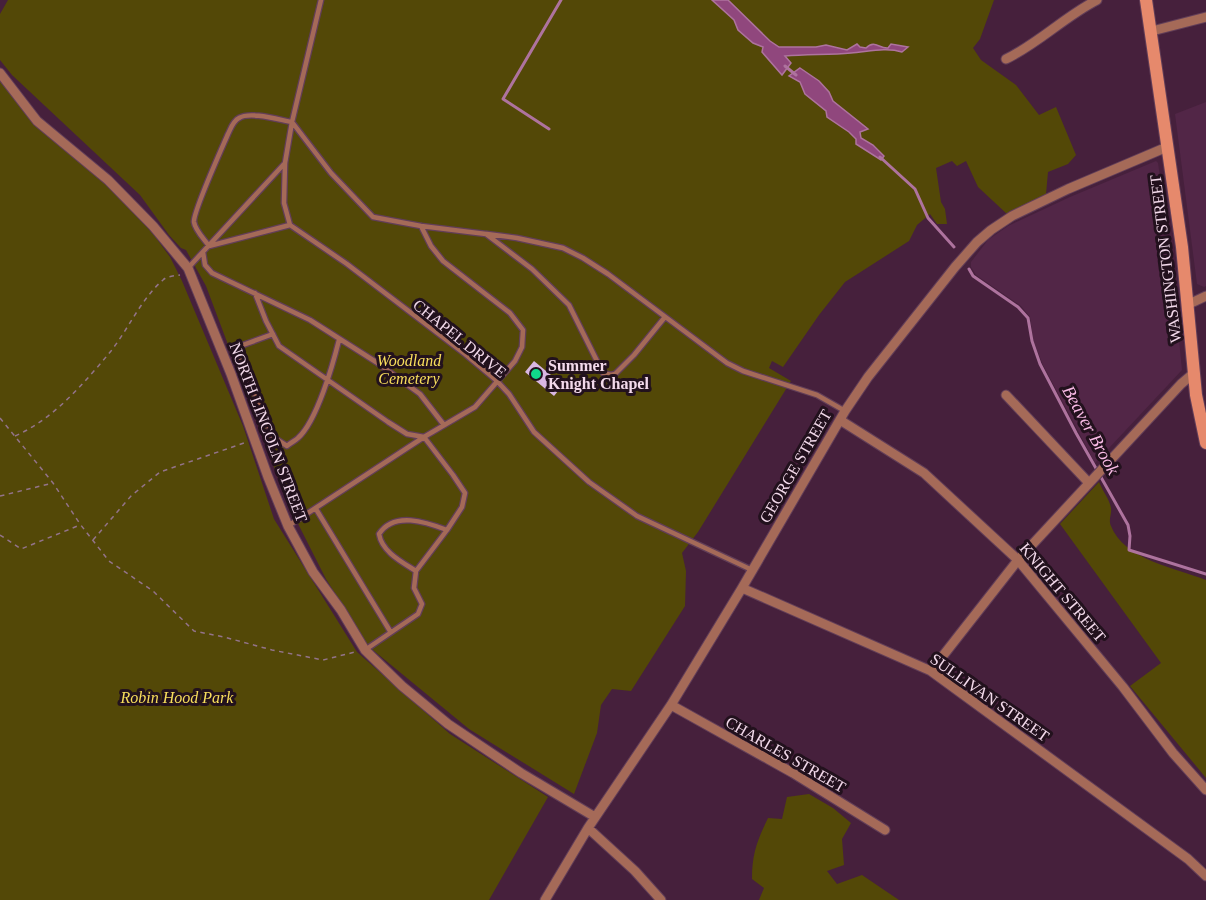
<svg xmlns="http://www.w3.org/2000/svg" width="1206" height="900" font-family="'Times New Roman',serif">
  <rect width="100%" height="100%" fill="#46203c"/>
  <!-- built -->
  <path fill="#522647" d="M1206,102V286L1204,287L1197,284L1175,114Z
    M1156,161L1158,163L1170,247L1182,370L1095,463L1043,365L1033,340L1030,317L1021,306L976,275L971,267V262L988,240L1008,226L1070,197Z"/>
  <!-- green -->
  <path fill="#534807" d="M8,0H994L980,39L973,48L981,60L1016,85L1039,115L1056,107L1076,155L1068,164L1048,172L1046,194L1007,214L978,187L966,161L957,166L952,161L936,168L941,202L945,209L947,224H937L930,214L917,225L909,241L845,282L819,315L783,367L772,361L769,368L791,381L698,532L682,553L686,571L685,606L631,691L612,689L601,705L597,733L574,794L469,729L368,646L326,579L287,502L206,286L186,250L181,248L169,235L140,195L12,75L0,60V14Z
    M0,81L106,182L154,235L170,257L182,281L243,426L274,519L357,652L450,734L548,797L489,900H0Z
    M1099,482C1102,490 1110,500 1111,508C1112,515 1108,519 1111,526C1124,560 1176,568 1206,580V778L1130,686L1161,663L1060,524Z
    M809,794L833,808L851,823L842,839L844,865L827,871L837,884L862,875L899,900H759L764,888L752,879C752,854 757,841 768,818L782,819L787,797Z"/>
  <!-- water -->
  <path fill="#90477d" stroke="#ae739e" stroke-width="1.5" d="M712,0H728L770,41L779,47H816L826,45L847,50L857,44L860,47L866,48C875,39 879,49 888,48L891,44L908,47L902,52C886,47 867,52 851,53C829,55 807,54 785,56L791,63L782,75L762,52L763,47L753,43L738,30L734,20Z
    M800,68L819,81L829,92L833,101L868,129L860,132L861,138L873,145L884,156L881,160L856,144V139L849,132L827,117L826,111L805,94L800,82L789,76Z"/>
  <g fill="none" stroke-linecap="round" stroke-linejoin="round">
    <!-- stream -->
    <path stroke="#ae739e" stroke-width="3" d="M785,66L796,75
      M549,129L503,99L561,0
      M880,157L915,189L928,218L954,247
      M969,269L973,276L1018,307L1028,318L1032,341L1040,364L1076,433L1128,525L1130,536L1129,550L1206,574"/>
  </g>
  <!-- building -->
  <path fill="#d9b7e3" d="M534,361L563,385L554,396L525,372Z"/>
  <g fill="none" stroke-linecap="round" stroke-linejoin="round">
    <!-- lane casing -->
    <g stroke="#623e58" stroke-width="7">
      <path id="lane" d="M321,0L292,122L285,163L284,203L290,225L347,264L465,354L496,380L509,394L534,432L589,482L637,516L752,570
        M290,225L209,246C204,239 195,230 194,222C193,212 222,148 228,134C231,128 233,121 239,118C250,111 280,120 292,122L331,173L373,217L421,226L486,234L532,269L569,305L603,373L611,375L615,374L634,355L665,317
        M487,234L517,238L563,248L583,258L608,274L727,363L743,371L817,395L845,411
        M203,252L205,265L212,273L310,320L376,362L420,394L444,425
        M188,268L285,163
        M255,293L266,321L279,346L388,422L407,434L424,437L453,475L465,493L462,507L447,530L416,571L414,588L422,604L418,614L365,650
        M273,334L243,345L238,352L273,437L287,446C290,443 295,441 298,438C317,421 333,364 339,340
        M316,509L390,631
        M288,526L424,437L475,407L515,361L522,347L523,330L510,313L443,261L431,246L421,226
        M416,571C402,562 382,552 379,534C394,511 426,522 447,530"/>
    </g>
    <!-- street casing -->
    <g stroke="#623e58" stroke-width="11">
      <path id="street" d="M1152,31L1206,17
        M1006,59C1039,43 1064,17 1097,0
        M0,73L37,121L108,180L153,226L188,268L231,374L268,477L288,526L313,572L341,610L365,650L402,686L448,724L521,773L595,817
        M1189,304L1206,296
        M1006,395L1089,483
        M840,420L924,473L1018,560L1123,687L1173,753L1206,790
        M742,588L931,671L1188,859L1206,876
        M931,671L1018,560L1181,384L1194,373
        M671,705L793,773L885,830
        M588,828L635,871L661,900
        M545,900L588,828L671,705L742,588L845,411L868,377L955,267L977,242L991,230L1012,216L1068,189L1167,147"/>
    </g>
    <!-- secondary casing -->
    <g stroke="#623e58" stroke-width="14">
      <path id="secondary" d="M1146,0L1182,247L1196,395L1206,443"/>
    </g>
    <!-- path -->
    <path stroke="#93738a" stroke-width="1.5" stroke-dasharray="4.5 4.5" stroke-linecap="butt" d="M0,418L53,483L80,524L109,561L153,591L194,631L224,637L272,650L323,660L355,652
      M15,436C54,419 85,382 111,351C129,328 141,299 163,280C167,276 174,276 180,275
      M0,496L53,483
      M0,535L21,549L80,525
      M93,540L131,496L160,472L244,443"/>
    <!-- lane -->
    <use href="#lane" stroke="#a56a58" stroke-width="4.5"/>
    <!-- street -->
    <use href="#street" stroke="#a56a58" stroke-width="9"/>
    <!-- secondary -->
    <use href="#secondary" stroke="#e6896c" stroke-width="12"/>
  </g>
  <!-- markers -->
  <circle fill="#10d98a" stroke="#22111d" stroke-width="2" cx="536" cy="374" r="6"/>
  <g text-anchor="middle" stroke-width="6" stroke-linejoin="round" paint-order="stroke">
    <!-- street labels -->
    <g font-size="16" fill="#f3daeb" stroke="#22111d">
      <text transform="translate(1165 259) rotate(-97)" y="6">WASHINGTON STREET</text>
      <text transform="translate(460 338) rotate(39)" y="6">CHAPEL DRIVE</text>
      <text transform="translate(269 432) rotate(69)" y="6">NORTH LINCOLN STREET</text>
      <text transform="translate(795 466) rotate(-60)" y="6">GEORGE STREET</text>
      <text transform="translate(1063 592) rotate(50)" y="6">KNIGHT STREET</text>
      <text transform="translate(990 697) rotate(35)" y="6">SULLIVAN STREET</text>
      <text transform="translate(786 754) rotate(30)" y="6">CHARLES STREET</text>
    </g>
    <!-- park labels -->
    <g font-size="16" font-style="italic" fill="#f8de5c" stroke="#22111d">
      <text x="409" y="366">Woodland<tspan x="409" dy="18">Cemetery</tspan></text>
      <text x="177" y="703">Robin Hood Park</text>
    </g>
    <!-- poi labels -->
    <g font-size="16" font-weight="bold" fill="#f3daeb" stroke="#22111d" text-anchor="start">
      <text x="548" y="371">Summer<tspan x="548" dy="18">Knight Chapel</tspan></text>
    </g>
    <!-- water labels -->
    <g font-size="18" font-style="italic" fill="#f8bae5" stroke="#22111d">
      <text transform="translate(1091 430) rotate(61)" y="6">Beaver Brook</text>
    </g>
  </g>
</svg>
